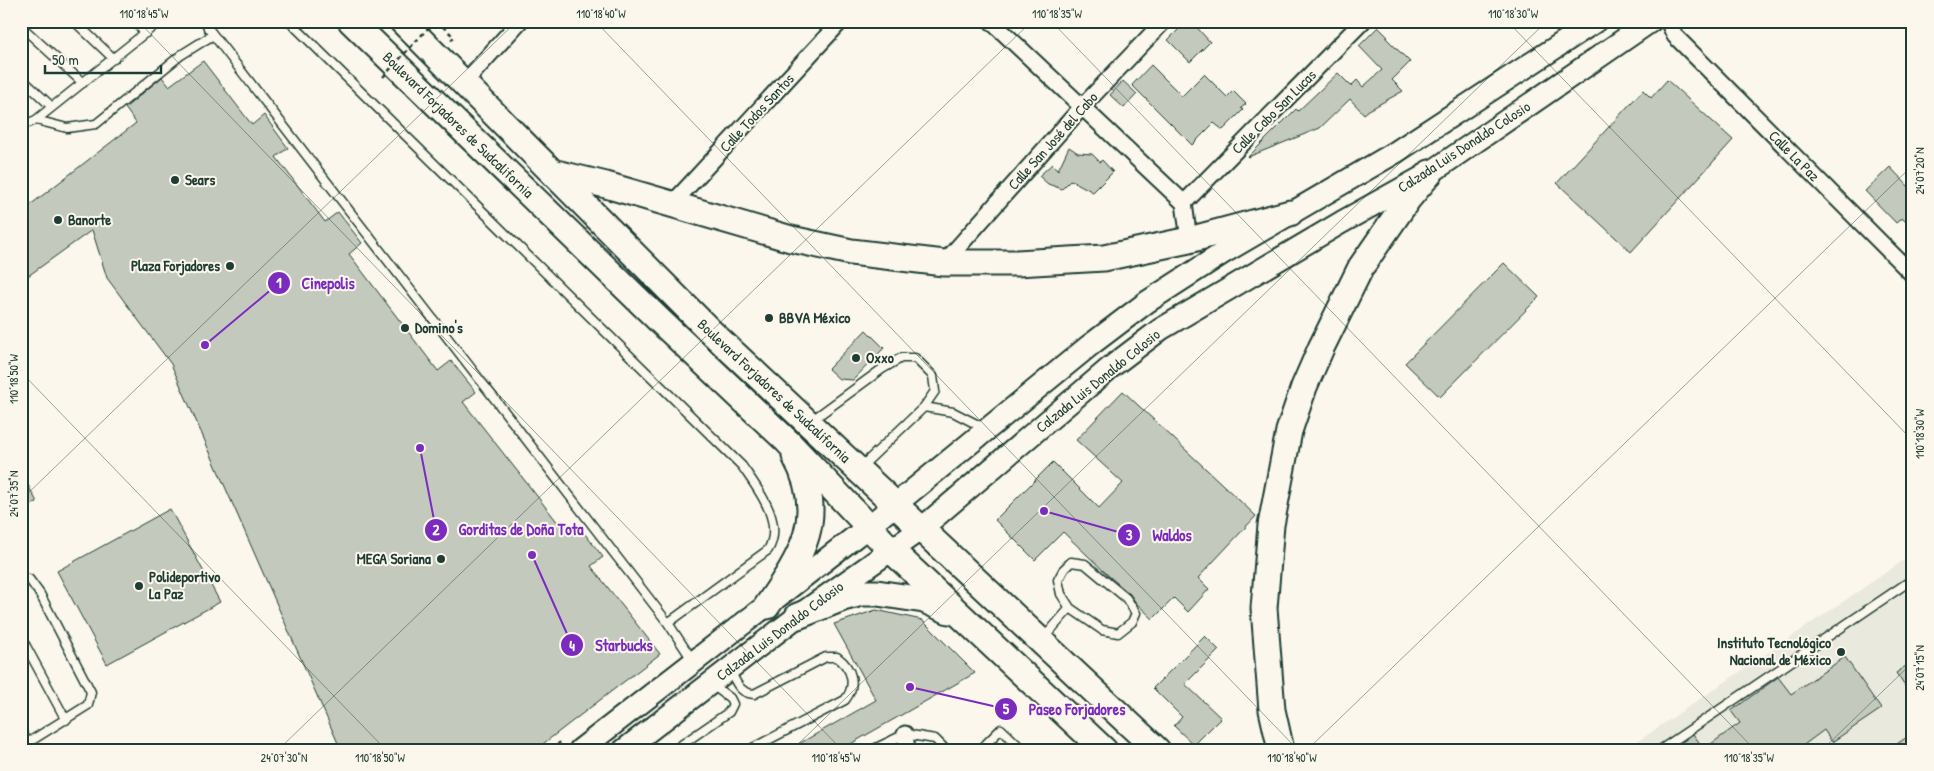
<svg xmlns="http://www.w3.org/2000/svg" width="1934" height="771" font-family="'Patrick Hand',sans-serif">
  <rect width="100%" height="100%" fill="#fbf7ec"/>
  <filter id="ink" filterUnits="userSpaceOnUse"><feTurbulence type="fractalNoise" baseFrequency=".02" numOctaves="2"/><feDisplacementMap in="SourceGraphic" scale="10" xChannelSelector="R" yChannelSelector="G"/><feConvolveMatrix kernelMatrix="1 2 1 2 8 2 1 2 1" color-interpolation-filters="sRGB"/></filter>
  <g filter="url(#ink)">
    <!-- built -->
    <path fill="#eae9de" d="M1913,554V750H1625Z"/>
    <!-- building -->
    <path fill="#c4c9be" stroke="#1f3d34" d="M1187,21H1191L1210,42L1190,62L1168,40Z
      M1378,27L1388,37L1386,38L1410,62L1392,80L1403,91L1369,110L1364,114L1350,99L1320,128L1248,157L1296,109L1298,111L1338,73L1351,86L1357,80L1363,87L1382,70L1359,46Z
      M203,61L252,125L264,115L288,148L276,157L325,222L338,212L362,243L349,254L438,371L451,361L476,392L463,402L566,533L577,524L603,557L591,566L660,654L535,750H341L171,364L107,278L92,230L21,281V212L136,123L125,108L162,77L169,86Z
      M1151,65L1182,96L1204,74L1227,97L1233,91L1246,104L1241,108L1243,110L1223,130L1214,123L1192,145L1132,85Z
      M1667,80L1733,140L1631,252L1557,183L1643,90L1651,98Z
      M1123,81L1137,94L1124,108L1110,95Z
      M1069,147L1078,153L1092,154L1100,162L1102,160L1113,172L1093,192L1071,180L1062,189L1048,184L1039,176L1052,164L1058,170Z
      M1890,167L1913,191V229L1902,218L1896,223L1865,191Z
      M1504,263L1539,297L1440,397L1405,363Z
      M866,330L884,348L853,380L839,379L828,369Z
      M1123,391L1256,516L1198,578L1209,589L1188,612L1174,598L1153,619L1136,603L1130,594L1110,577L1063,532L1035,560L995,520L1053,462L1099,508L1123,483L1076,440Z
      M21,472L37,502L21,511Z
      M170,509L220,602L107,664L57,571Z
      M876,610L922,620L975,673L840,750H788L876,700L834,624Z
      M1205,636L1219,650L1185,684L1221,718L1194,745L1174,726L1182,717L1153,688Z
      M1845,657L1881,709L1832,742L1824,730L1797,750H1672L1693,734L1704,749L1740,723L1731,711L1778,677L1791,694Z
      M1913,661V698L1896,673Z
      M1913,733V750H1888Z"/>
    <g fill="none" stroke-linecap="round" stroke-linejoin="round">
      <!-- service casing -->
      <g stroke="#1f3d34" stroke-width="11">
        <path id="service" d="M74,21L114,59
          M133,21L146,33
          M206,21L208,28L668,623L693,661
          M289,21L742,466C757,488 785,522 768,550L668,623
          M21,26L83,83
          M21,78L52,107
          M36,120L67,128L96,124L181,55L213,35
          M21,126L36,120L160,21
          M924,407L953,412L986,429
          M811,421L882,369L901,358H915L933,376L935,391L924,407L861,467
          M1071,562L1085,564L1126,598L1136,613L1132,622L1118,633L1102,630L1070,608L1061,594L1058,580L1064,569Z
          M21,579H29L40,594L91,692L88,705L21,747
          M21,637L66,720
          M1042,640L1070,608
          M730,670C736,682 739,693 754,694L826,657H837C852,668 857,685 845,700L749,750
          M21,731L28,743
          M674,750L729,712L733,704L730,698L711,684
          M872,750L905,734L935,739L946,750
          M980,750L1001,729L1023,750
          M1660,750L1913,579"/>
      </g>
      <!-- minor casing -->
      <g stroke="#1f3d34" stroke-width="19">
        <path id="minor" d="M991,21L1184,203L1189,240
          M1668,21L1675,36L1913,275
          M464,83L520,21
          M1184,203L1363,21
          M672,204L841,21
          M944,263L1081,108L1164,21
          M905,734L907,750"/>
      </g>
      <!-- secondary casing -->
      <g stroke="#1f3d34" stroke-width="25">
        <path id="secondary" d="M580,750L869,526L1089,346L1147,302L1223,253L1396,152L1596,21
          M624,750L798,616L921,529L1111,367L1161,329L1342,222L1430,173L1651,21"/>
      </g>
      <!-- primary casing -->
      <g stroke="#1f3d34" stroke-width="29">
        <path id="primary" d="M351,21L659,320L787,441L890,549L1104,750
          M402,21L709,330L1157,750
          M552,172L606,185L791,239L851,252L944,263H1017L1104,258L1189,240L1290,213
          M767,606C802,556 828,516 795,456
          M798,616L843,598L862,593H877L924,600L949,611
          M1281,750L1272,710L1264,608L1271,525L1289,431L1304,387L1321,348L1361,267L1408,199L1430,173"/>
      </g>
      <!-- path -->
      <path stroke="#1f3d34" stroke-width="2.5" stroke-dasharray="4 4" stroke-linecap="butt" d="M437,21L454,37L449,42
        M543,750L548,746
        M551,750L563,740"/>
      <!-- service -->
      <use href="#service" stroke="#fbf7ec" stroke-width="8"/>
      <!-- minor -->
      <use href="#minor" stroke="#fbf7ec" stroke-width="15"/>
      <!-- secondary -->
      <use href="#secondary" stroke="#fbf7ec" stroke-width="21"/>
      <!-- primary -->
      <use href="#primary" stroke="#fbf7ec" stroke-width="25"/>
      <!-- path-bridge -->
      <path stroke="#1f3d34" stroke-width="2.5" stroke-dasharray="4 4" stroke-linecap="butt" d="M383,77L430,26
        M548,746L552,750"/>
    </g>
  </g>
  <!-- ticks -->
  <path fill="none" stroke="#1f3d34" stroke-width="1" stroke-opacity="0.45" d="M138,21L842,750M595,21L1298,750M1051,21L1755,750M1507,21L1913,441M21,372L386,750M21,500L517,21M278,750L1032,21M792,750L1547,21M1307,750L1913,165M1822,750L1913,662"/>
  <!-- markers -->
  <g fill="#1f3d34" stroke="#fbf7ec" stroke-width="2">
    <circle cx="175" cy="180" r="5"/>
    <circle cx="58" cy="220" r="5"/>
    <circle cx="230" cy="266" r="5"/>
    <circle cx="769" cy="318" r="5"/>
    <circle cx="405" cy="328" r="5"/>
    <circle cx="856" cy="358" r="5"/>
    <circle cx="441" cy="559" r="5"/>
    <circle cx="139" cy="586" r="5"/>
    <circle cx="1841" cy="652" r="5"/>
  </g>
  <g text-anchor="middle" stroke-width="4" stroke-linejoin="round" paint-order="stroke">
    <!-- street labels -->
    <g font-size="15" fill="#1f3d34" stroke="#fbf7ec">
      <text transform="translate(1274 112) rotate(-45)" y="5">Calle Cabo San Lucas</text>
      <text transform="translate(757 113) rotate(-47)" y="5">Calle Todos Santos</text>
      <text transform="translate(458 125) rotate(44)" y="5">Boulevard Forjadores de Sudcalifornia</text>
      <text transform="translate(1053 141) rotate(-48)" y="5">Calle San José del Cabo</text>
      <text transform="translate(1464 147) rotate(-33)" y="5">Calzada Luis Donaldo Colosio</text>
      <text transform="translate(1794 156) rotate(45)" y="5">Calle La Paz</text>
      <text transform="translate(1098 381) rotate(-39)" y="5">Calzada Luis Donaldo Colosio</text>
      <text transform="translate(774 391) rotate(43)" y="5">Boulevard Forjadores de Sudcalifornia</text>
      <text transform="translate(780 631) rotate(-37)" y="5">Calzada Luis Donaldo Colosio</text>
    </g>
    <!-- poi labels -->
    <g font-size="15" font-weight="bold" fill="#1f3d34" stroke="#fbf7ec" text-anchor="start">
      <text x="185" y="185">Sears</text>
      <text x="68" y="225">Banorte</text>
      <text x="220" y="271" text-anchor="end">Plaza Forjadores</text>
      <text x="779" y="323">BBVA México</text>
      <text x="415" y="333">Domino's</text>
      <text x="866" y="363">Oxxo</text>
      <text x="431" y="564" text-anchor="end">MEGA Soriana</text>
      <text x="149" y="582">Polideportivo<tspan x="149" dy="17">La Paz</tspan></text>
      <text x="1831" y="648" text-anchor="end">Instituto Tecnológico<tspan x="1831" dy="17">Nacional de México</tspan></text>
    </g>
  </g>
  <!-- callouts -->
  <path fill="none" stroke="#7b2cbf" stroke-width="2" d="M205 345L279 283M420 448L436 530M1044 511L1129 535M532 555L572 645M910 687L1006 709"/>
  <g fill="#7b2cbf" stroke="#fbf7ec" stroke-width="2">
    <circle cx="205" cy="345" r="5"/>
    <circle cx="420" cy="448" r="5"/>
    <circle cx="1044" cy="511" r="5"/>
    <circle cx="532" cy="555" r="5"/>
    <circle cx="910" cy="687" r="5"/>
    <circle cx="279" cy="283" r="12"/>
    <circle cx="436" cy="530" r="12"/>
    <circle cx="1129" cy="535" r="12"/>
    <circle cx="572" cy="645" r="12"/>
    <circle cx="1006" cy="709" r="12"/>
  </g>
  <g font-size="15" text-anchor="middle" font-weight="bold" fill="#fff">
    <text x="279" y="288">1</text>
    <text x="436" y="535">2</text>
    <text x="1129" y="540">3</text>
    <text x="572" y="651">4</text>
    <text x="1006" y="714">5</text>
  </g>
  <g font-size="16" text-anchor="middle" font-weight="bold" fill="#7b2cbf" stroke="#fbf7ec" stroke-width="4" stroke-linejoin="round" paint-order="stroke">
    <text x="328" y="289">Cinepolis</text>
    <text x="521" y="535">Gorditas de Doña Tota</text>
    <text x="1172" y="541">Waldos</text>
    <text x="624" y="651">Starbucks</text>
    <text x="1077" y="715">Paseo Forjadores</text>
  </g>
  <!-- margin -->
  <rect width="1934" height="771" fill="none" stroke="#fbf7ec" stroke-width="55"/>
  <!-- scale -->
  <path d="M45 65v8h116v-8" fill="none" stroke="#1f3d34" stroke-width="2.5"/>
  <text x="52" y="65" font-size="15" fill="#1f3d34" stroke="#fbf7ec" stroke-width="4" paint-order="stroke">50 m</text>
  <rect x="28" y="28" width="1878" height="716" fill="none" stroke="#1f3d34" stroke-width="2"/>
  <g font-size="12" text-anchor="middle" fill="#1f3d34">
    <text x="144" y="18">110°18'45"W</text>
    <text x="601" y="18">110°18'40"W</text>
    <text x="1057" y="18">110°18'35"W</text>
    <text x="1513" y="18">110°18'30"W</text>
    <text transform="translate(1920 171) rotate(-90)" y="4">24°07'20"N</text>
    <text transform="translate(14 379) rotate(-90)" y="4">110°18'50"W</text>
    <text transform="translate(1920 434) rotate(-90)" y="4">110°18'30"W</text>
    <text transform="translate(14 494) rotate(-90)" y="4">24°07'35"N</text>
    <text transform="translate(1920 668) rotate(-90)" y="4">24°07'15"N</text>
    <text x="284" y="762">24°07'30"N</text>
    <text x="380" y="762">110°18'50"W</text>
    <text x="836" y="762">110°18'45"W</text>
    <text x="1292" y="762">110°18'40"W</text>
    <text x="1749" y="762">110°18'35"W</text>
  </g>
</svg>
